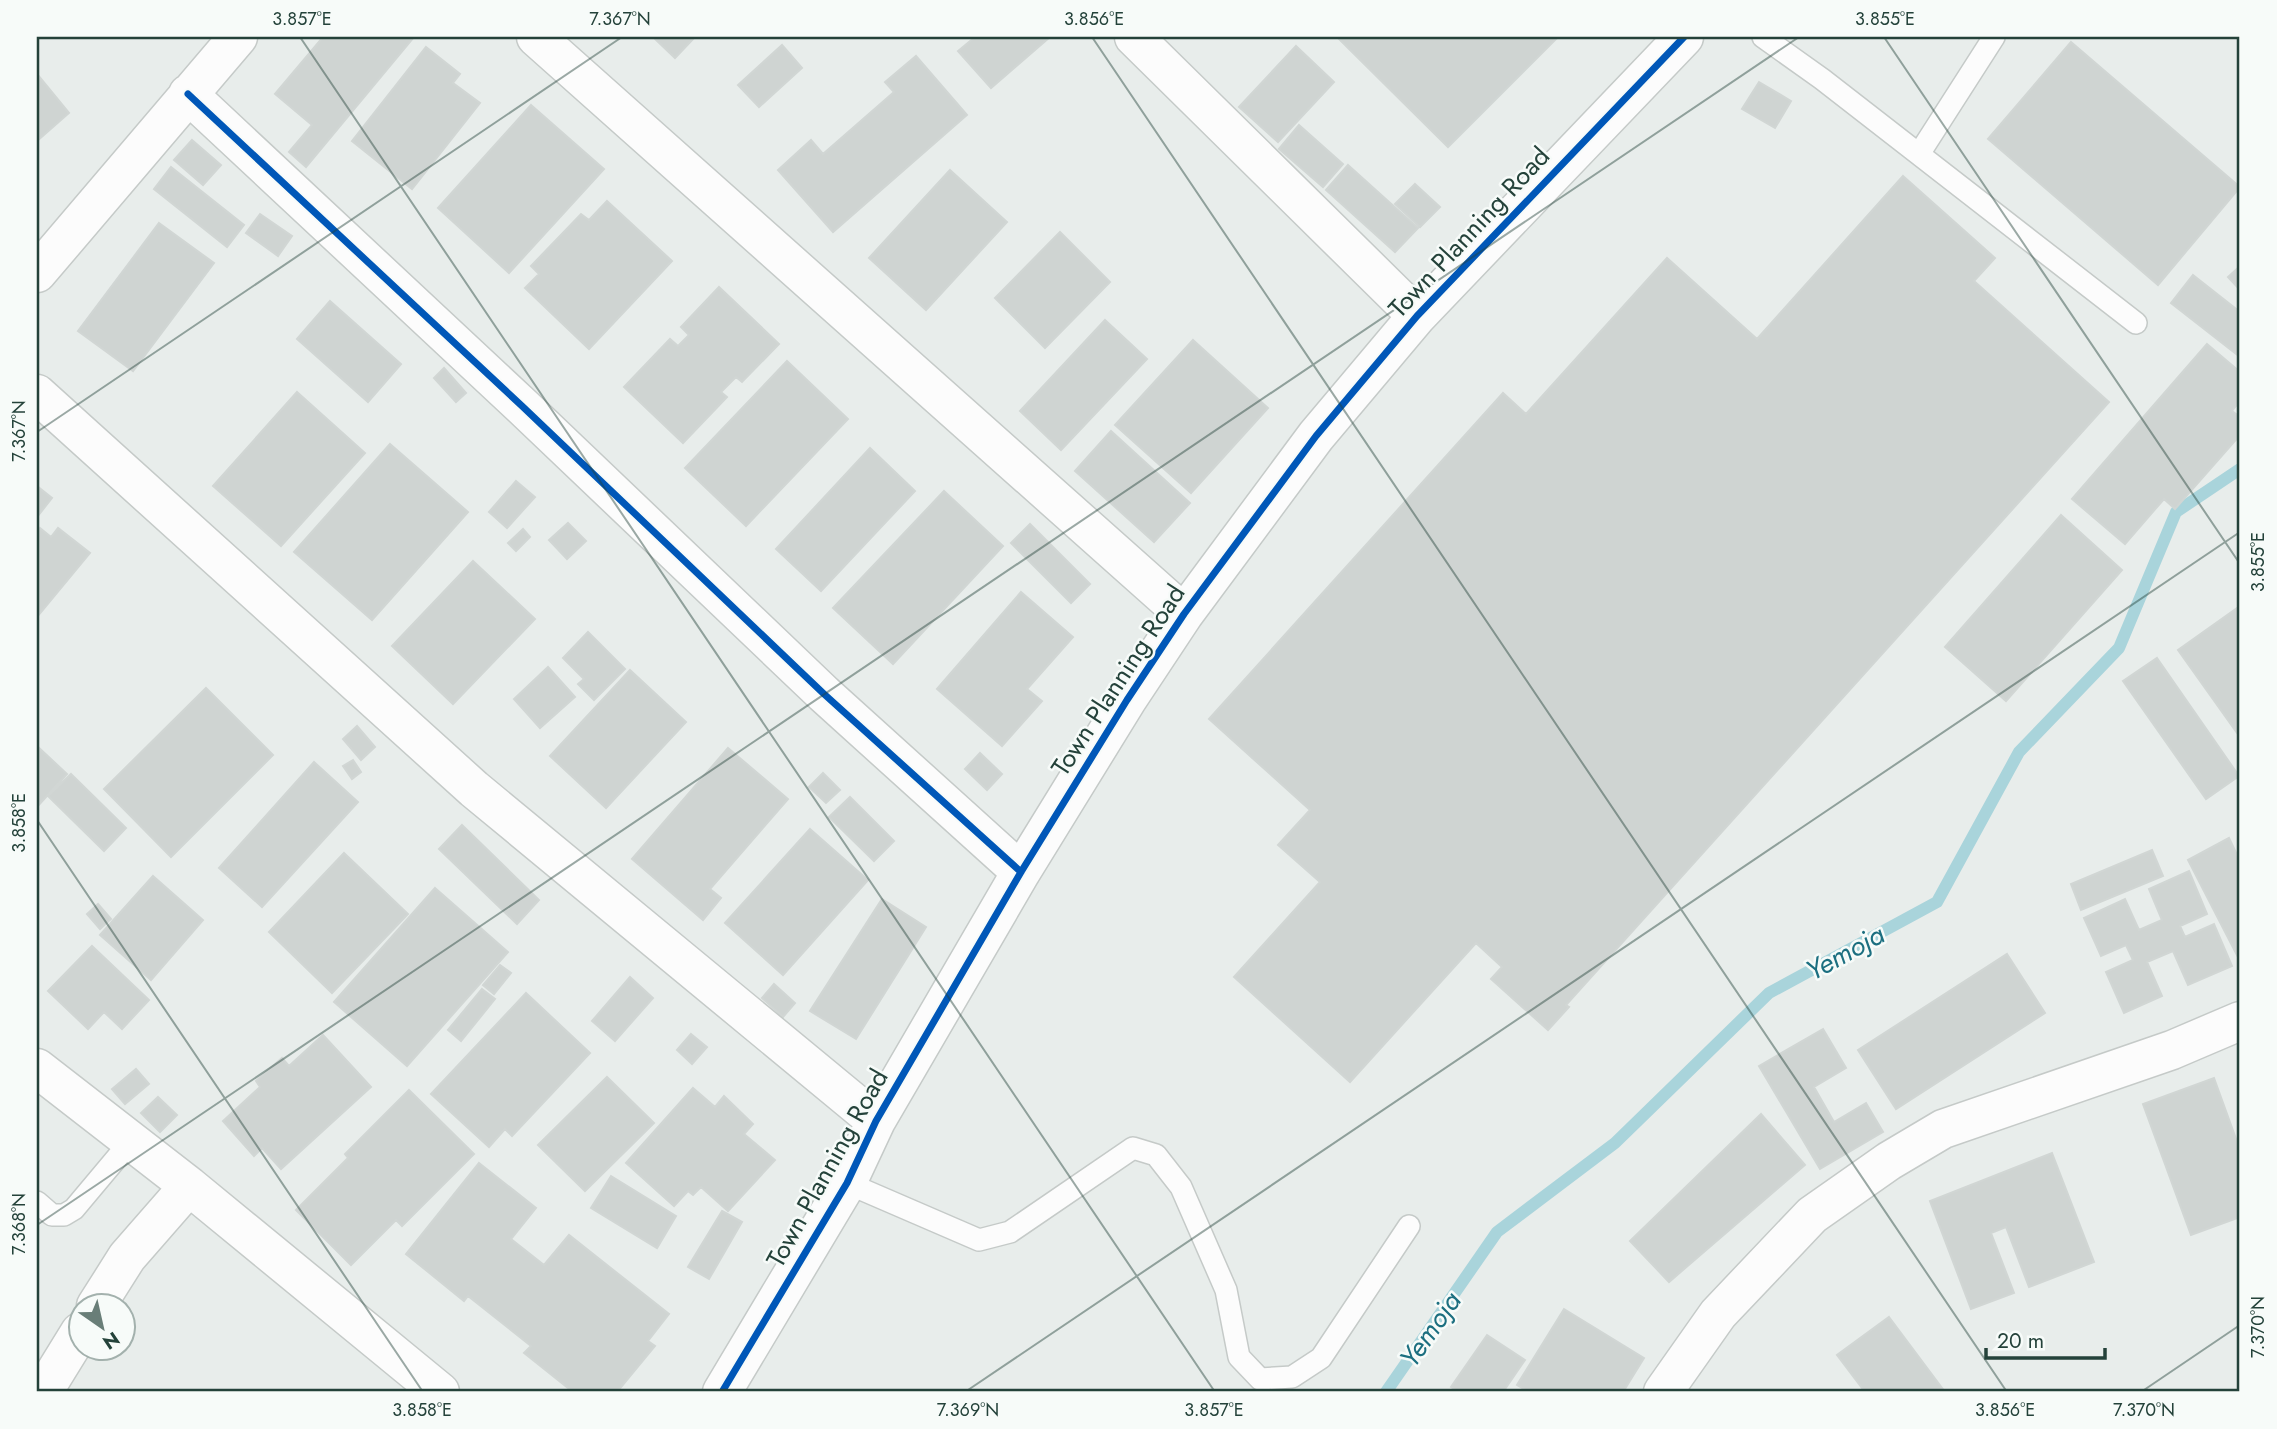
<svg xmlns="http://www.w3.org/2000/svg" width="2277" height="1429" font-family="Jost,sans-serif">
  <rect width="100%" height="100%" fill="#e8edeb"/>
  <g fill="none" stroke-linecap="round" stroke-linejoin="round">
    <!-- stream -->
    <path stroke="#a9d4db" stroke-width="12" d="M1386,1392L1497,1232L1615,1143L1769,993L1937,902L2019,752L2119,648L2176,512L2240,469"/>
  </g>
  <!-- building -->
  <path fill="#cfd4d2" stroke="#d1d6d4" stroke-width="2" d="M323,37H414L306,167L289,152L312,125L275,94Z
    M653,37H695L675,58Z
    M975,37H1050L991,88L958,51Z
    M1337,37H1558L1448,147Z
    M2071,42L2240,187L2158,285L1988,139Z
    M782,45L802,68L759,107L738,85Z
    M1296,46L1334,82L1278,142L1239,107Z
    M426,47L460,74L453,83L480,103L412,189L352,141Z
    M916,56L967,115L833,232L778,170L811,140L823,154L894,92L885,82Z
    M37,74L69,113L37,141Z
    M1759,82L1791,101L1775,128L1742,109Z
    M531,105L604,169L509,273L438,208Z
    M1299,125L1343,164L1323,187L1279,149Z
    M192,140L221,165L203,185L174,160Z
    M1348,165L1418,228L1395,252L1326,190Z
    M171,167L244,225L227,247L154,189Z
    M950,170L1007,222L926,310L869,258Z
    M1903,176L1995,258L1974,281L2109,402L1566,1005L1569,1007L1548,1030L1491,979L1502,967L1476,943L1350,1082L1234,977L1320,882L1278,845L1310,810L1209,719L1503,393L1526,414L1667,258L1757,339Z
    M1415,184L1440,207L1420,227L1395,204Z
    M607,201L672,261L589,349L525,288L539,274L531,266L581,214L589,220Z
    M260,214L292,236L278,256L246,233Z
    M159,223L214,263L133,371L78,331Z
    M1060,232L1110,282L1045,348L995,298Z
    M2240,266V290L2228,277Z
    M2193,275L2240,312V357L2171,303Z
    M719,287L779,344L742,382L736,377L721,392L727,397L683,443L624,387L670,339L678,346L689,335L681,327Z
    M330,301L401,364L368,402L297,339Z
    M1105,320L1147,359L1061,450L1020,411Z
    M1193,340L1268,408L1191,493L1115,425Z
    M2207,344L2240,372V401L2232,411L2240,417V435L2175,509L2164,499L2125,544L2072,499Z
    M787,361L848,419L746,526L685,468Z
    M444,368L466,393L456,402L434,378Z
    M297,392L365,453L281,546L213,486Z
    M1111,431L1190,503L1154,542L1075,471Z
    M390,444L468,512L372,620L294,552Z
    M870,448L915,491L821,591L776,549Z
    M516,481L535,497L507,528L489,512Z
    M37,486L52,498L37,517Z
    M944,491L1003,546L893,664L833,608Z
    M2061,515L2122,570L2006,701L1945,647Z
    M568,523L586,541L567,559L549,540Z
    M1030,524L1090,584L1071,603L1011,543Z
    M40,528L51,537L58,528L90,553L37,617V533Z
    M523,529L530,537L516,551L508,543Z
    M473,561L535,619L453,704L392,646Z
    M1021,592L1073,637L1027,689L1042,701L1002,746L937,689Z
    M2240,606V737L2178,650Z
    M588,632L625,669L594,700L578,684L584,679L563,658Z
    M2157,658L2239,776L2206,799L2123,681Z
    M548,667L575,697L540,728L514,699Z
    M630,670L686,722L606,808L550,756Z
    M206,688L273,755L171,857L104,789Z
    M357,726L375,747L361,760L343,739Z
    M37,746L67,774L37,807Z
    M728,748L788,799L710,889L721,898L703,920L632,859Z
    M980,753L1002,774L987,790L965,769Z
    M353,760L361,772L352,779L343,766Z
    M314,762L358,802L262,907L219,868Z
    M823,773L840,790L826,803L809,787Z
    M71,774L126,828L104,851L48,796Z
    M850,797L894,841L874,861L829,817Z
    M462,825L539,900L517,924L439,849Z
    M810,829L868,880L783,975L725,923Z
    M2229,838L2240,861V961L2188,860Z
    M2152,850L2163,876L2081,910L2071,884Z
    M344,853L408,914L332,993L269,932Z
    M2189,871L2207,914L2180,926L2185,937L2214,924L2232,966L2188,985L2173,951L2147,962L2162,996L2124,1013L2106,972L2133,960L2126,945L2101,956L2084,918L2125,899L2139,930L2162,920L2149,889Z
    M153,876L203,920L151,980L100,935Z
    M435,888L508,952L407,1066L334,1002Z
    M882,899L926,927L856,1039L810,1011Z
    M98,904L111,919L100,929L87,914Z
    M92,946L149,1000L122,1029L104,1012L88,1029L48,991Z
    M2007,954L2045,1013L1896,1109L1858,1050Z
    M500,965L511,973L494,994L483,985Z
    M630,977L653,998L615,1041L592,1021Z
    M774,984L795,1003L783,1017L762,998Z
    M482,989L495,999L461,1041L448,1030Z
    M526,993L590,1053L512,1136L505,1129L489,1147L431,1094Z
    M1823,1029L1846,1068L1814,1087L1834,1122L1866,1103L1883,1132L1820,1169L1759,1066Z
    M691,1034L707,1047L692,1064L677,1050Z
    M323,1035L371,1087L281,1169L262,1148L254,1156L223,1121L260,1087L256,1081L282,1058L289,1066Z
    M136,1069L149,1084L125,1104L112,1089Z
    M607,1077L654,1123L585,1191L538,1145Z
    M2214,1078L2240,1150V1217L2191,1235L2143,1104Z
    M693,1088L715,1107L724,1096L753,1124L744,1134L775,1160L728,1211L701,1187L693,1195L688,1191L674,1206L626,1163Z
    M409,1090L474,1154L402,1226L396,1220L351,1265L296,1210L348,1158L345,1154Z
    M158,1097L177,1115L160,1132L141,1113Z
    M1761,1114L1805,1165L1669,1282L1630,1241Z
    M2052,1153L2094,1262L2029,1287L2006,1227L1991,1233L2014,1293L1971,1309L1930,1201Z
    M479,1163L536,1208L511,1239L544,1265L569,1235L669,1314L648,1341L655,1346L617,1392H573L524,1353L531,1346L468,1296L464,1301L406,1254Z
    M611,1176L676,1216L657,1248L591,1208Z
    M722,1211L742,1222L709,1279L688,1267Z
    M1564,1309L1644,1358L1623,1392H1529L1517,1385Z
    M1889,1317L1945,1392H1865L1837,1355Z
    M1487,1335L1525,1360L1503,1392H1459L1451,1387Z"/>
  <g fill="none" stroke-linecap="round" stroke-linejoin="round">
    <!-- lane casing -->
    <g stroke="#c5cac8" stroke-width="24">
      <path id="lane" d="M1763,37L1822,79L2136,323
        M1919,154L1994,37
        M847,1183L979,1240L1010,1232L1133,1148L1156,1155L1181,1187L1226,1290L1239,1357L1260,1379L1292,1377L1321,1358L1409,1226
        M37,1202L52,1215H64L74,1209L131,1141"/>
    </g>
    <!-- street casing -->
    <g stroke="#c5cac8" stroke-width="41">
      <path id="street" d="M536,37L1184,614
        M1134,37L1417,316
        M188,94L522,406L824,694L1021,872
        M37,273L238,37
        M37,394L474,789L876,1121
        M37,1068L189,1186L440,1392
        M96,1306L127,1257L189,1186
        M43,1392L80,1332
        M722,1392L847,1183L876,1121L1021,872L1127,700L1184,614L1316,436L1417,316L1684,37
        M1663,1392L1718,1314L1812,1215L1889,1161L1943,1129L2172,1050L2240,1021"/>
    </g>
    <!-- lane -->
    <use href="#lane" stroke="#fcfcfc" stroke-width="21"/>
    <!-- street -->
    <use href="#street" stroke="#fcfcfc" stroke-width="38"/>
    <!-- cycleway casing -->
    <g stroke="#f7fbf9" stroke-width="11">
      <path id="cycleway" d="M188,94L522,406L824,694L1021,872
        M722,1392L847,1183L876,1121L1021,872L1127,700L1184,614L1316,436L1417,316L1684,37"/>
    </g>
    <!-- cycleway -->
    <use href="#cycleway" stroke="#0057b8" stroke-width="7"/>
  </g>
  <!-- ticks -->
  <path fill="none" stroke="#24423a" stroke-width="2" stroke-opacity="0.45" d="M300,37L1215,1392M1092,37L2007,1392M1884,37L2240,564M37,432L622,37M37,820L423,1392M37,1225L1799,37M965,1392L2240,532M2141,1392L2240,1325"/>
  <g text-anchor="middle" stroke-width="5" stroke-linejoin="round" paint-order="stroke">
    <!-- street labels -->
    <g font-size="26" fill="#24423a" stroke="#f7fbf9">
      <text transform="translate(1469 232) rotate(-47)" y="9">Town Planning Road</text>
      <text transform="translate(1118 680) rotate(-57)" y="9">Town Planning Road</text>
      <text transform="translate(827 1168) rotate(-61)" y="9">Town Planning Road</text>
    </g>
    <!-- water labels -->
    <g font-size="28" font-style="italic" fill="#1c6f80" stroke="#f7fbf9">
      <text transform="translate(1845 952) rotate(-29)" y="10">Yemoja</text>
      <text transform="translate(1430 1329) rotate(-55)" y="10">Yemoja</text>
    </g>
  </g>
  <!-- border -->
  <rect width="2277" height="1429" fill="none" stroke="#f7fbf9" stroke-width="77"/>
  <!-- north arrow -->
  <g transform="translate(102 1327) rotate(146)"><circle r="33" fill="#f7fbf9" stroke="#a3b1ad" stroke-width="2"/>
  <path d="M0-5L12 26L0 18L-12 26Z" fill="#697e78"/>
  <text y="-10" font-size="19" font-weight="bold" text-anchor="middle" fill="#24423a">N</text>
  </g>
  <!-- scale -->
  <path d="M1986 1348v10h119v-10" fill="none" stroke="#24423a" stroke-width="3.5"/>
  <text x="1997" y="1348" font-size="21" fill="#24423a" stroke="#f7fbf9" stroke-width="5" paint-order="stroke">20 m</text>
  <rect x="38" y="38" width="2200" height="1352" fill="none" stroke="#24423a" stroke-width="2.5"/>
  <g font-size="18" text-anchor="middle" fill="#24423a">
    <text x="302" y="25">3.857°E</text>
    <text x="620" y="25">7.367°N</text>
    <text x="1094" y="25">3.856°E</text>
    <text x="1885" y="25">3.855°E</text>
    <text transform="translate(19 431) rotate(-90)" y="6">7.367°N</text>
    <text transform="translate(2258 562) rotate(-90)" y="6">3.855°E</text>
    <text transform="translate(19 823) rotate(-90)" y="6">3.858°E</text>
    <text transform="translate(19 1224) rotate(-90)" y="6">7.368°N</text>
    <text transform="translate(2258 1327) rotate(-90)" y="6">7.370°N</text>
    <text x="422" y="1416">3.858°E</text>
    <text x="968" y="1416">7.369°N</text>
    <text x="1214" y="1416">3.857°E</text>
    <text x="2005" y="1416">3.856°E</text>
    <text x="2144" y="1416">7.370°N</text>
  </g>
</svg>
